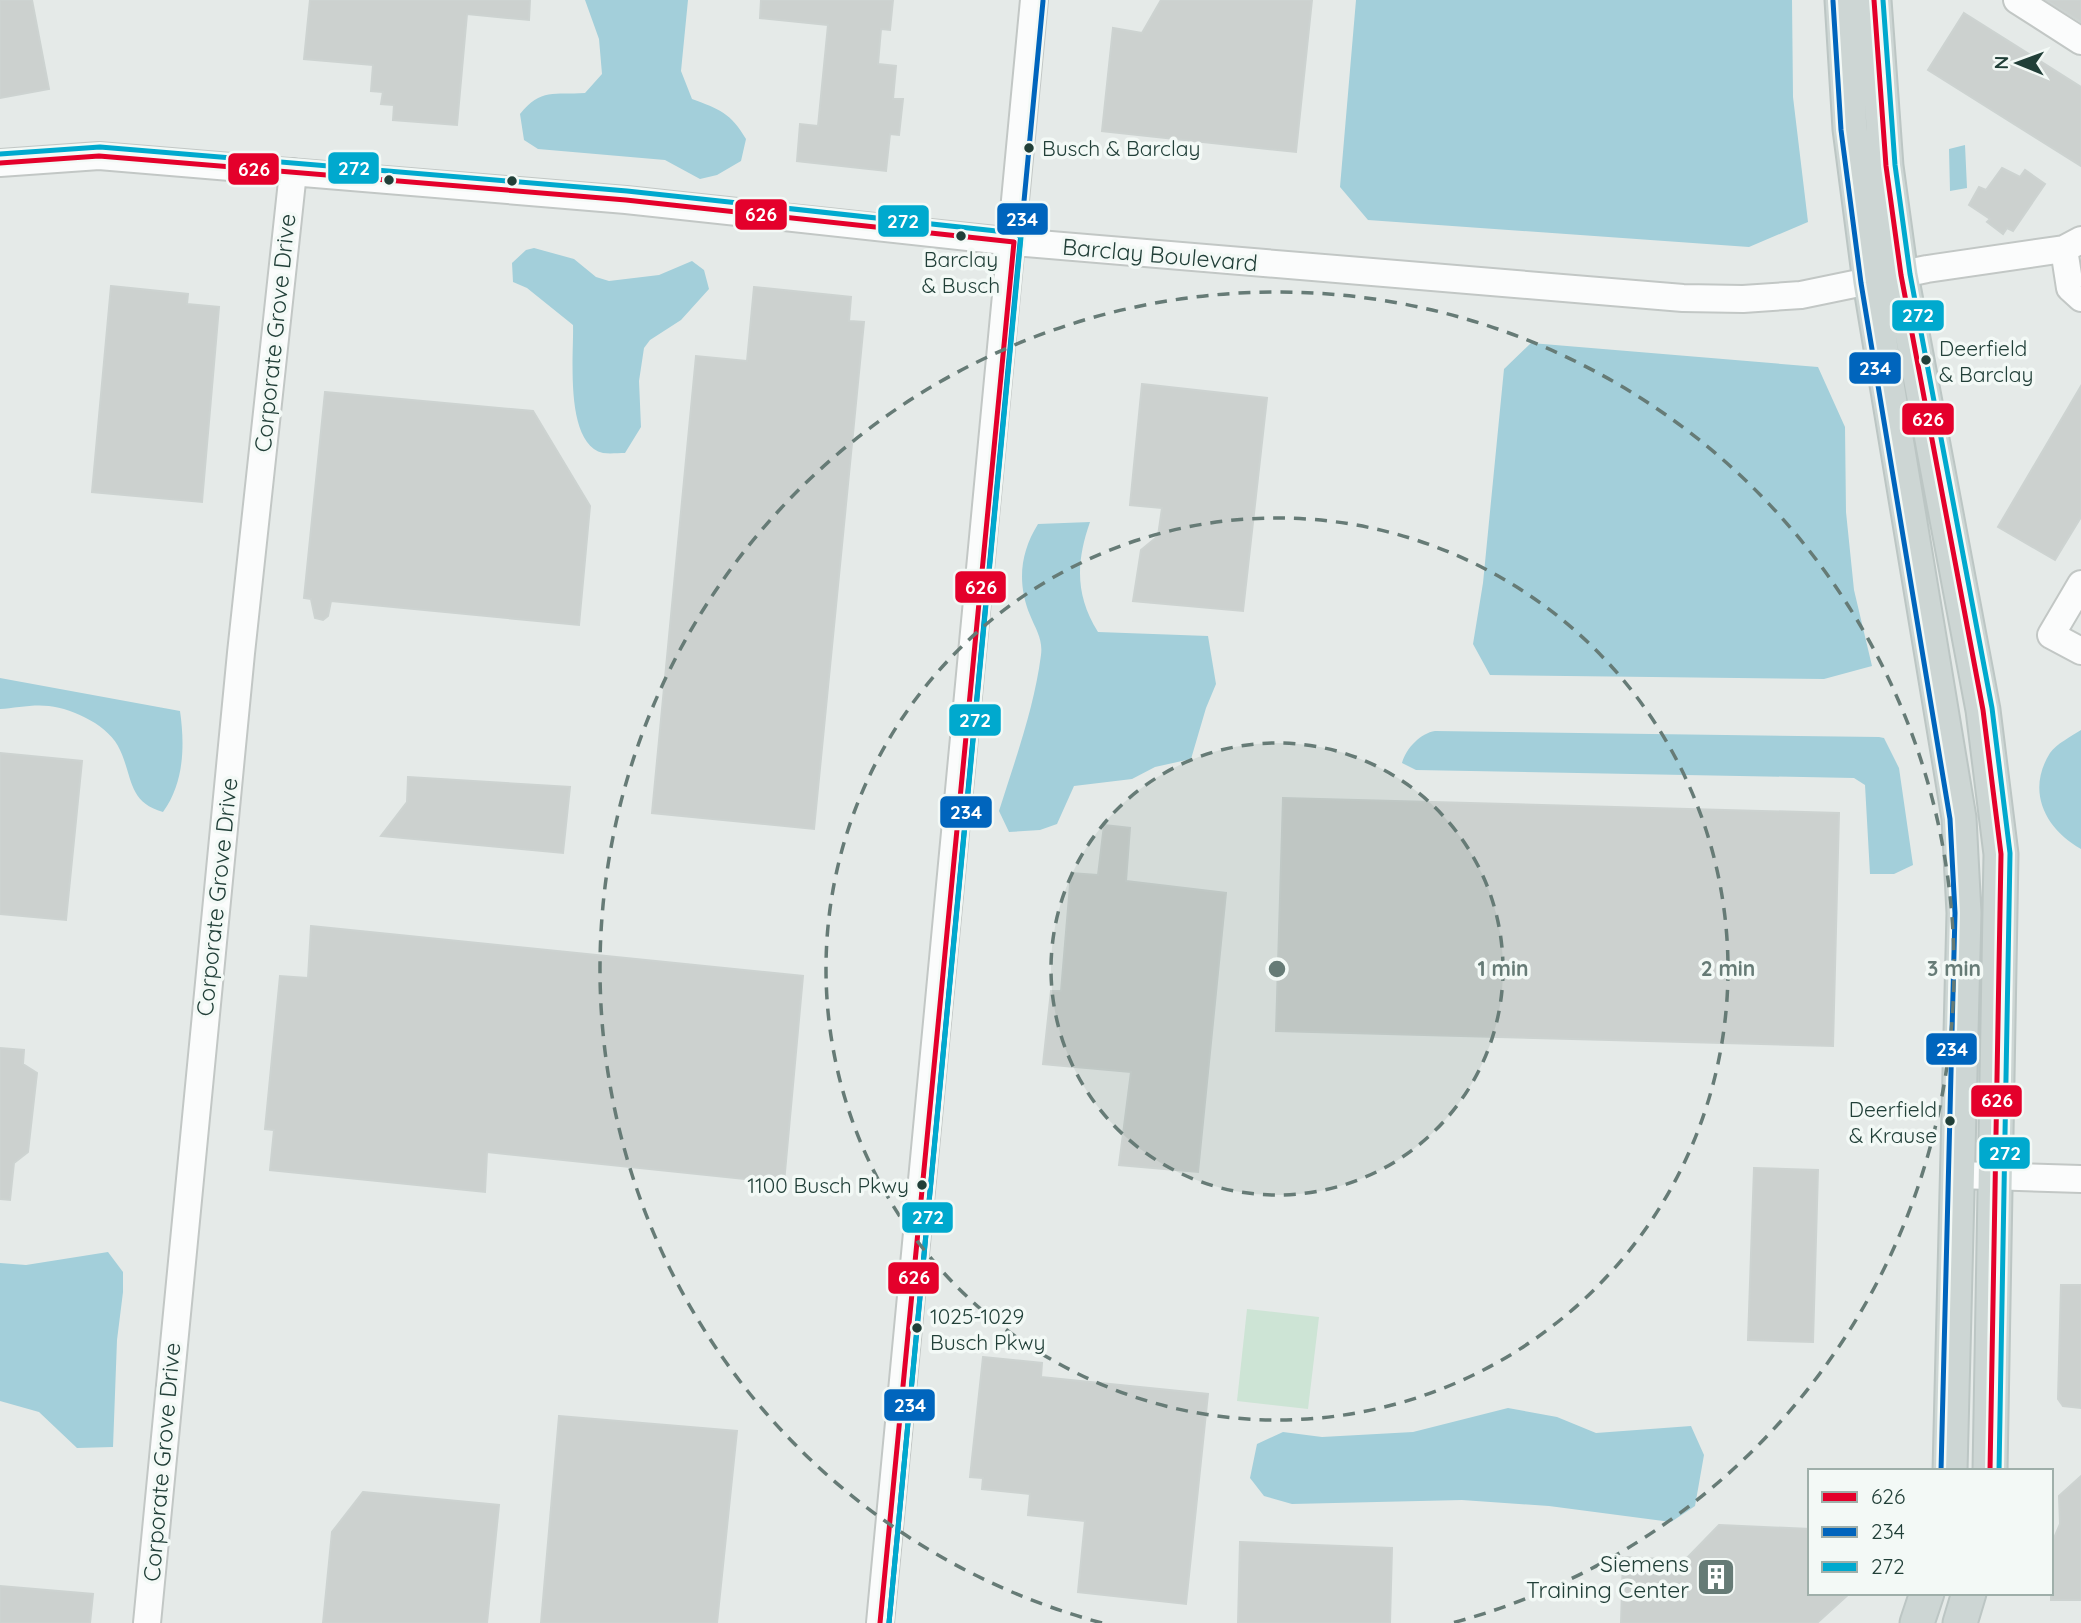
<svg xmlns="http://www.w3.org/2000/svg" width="2081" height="1623" font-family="Quicksand,sans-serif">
  <rect width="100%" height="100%" fill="#e5eae8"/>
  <!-- green -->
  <path fill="#cde4d5" d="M1247,1309L1319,1317L1308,1409L1237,1401Z"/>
  <!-- water -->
  <path fill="#a3cfda" d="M585,0H688L681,71L692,99C719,109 731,113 746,139L741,161L717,175L700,179L665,160L538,149L524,140L520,114C541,88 554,95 585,93L602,74L599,39Z
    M1356,0H1792L1793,97L1808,222L1749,247L1368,220L1340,187Z
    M1965,145L1967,188L1950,191L1949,149Z
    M534,248L574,259L596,277L609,281L659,275L692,261L704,270L709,289L681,320L650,340L644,348L639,381L641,427L625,453C618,453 610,454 603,453C564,443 574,355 573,325L527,288L513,282L512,263L526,250Z
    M1531,343L1818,367L1845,427L1846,512L1854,590L1872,666L1824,679L1490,675L1473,644L1483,583L1504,369Z
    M1090,522C1076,562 1075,595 1098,632L1208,636L1216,684L1206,708L1191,759L1155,767L1132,779L1074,786L1057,824L1040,830L1009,832L999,811C1015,760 1034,709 1041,655C1043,639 1036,630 1030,615C1017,583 1020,553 1038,524Z
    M0,678L180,711C185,746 184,783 163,812C128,802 133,778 120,750C110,726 74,709 49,706C33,704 15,708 0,709Z
    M2081,730V849C2045,829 2026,791 2050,753C2056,744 2072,736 2081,730Z
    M1435,731L1879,737L1884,738L1899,768L1913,865L1894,874H1870L1865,785L1854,778L1416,770L1402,763C1406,748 1421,733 1435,731Z
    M108,1252L123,1272V1292L117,1340L113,1447L77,1448L39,1412L0,1401V1263L26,1265Z
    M1508,1408L1557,1417L1596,1433L1691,1426L1704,1455L1695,1506L1671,1522L1549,1506L1462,1500L1292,1504L1264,1496L1250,1478L1257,1444L1283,1432L1322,1437L1413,1432Z"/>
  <!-- building -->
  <path fill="#ccd1cf" stroke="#cdd3d1" stroke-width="2" d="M0,0H32L49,89L0,98Z
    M310,0H530L529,20L467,14L457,125L393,120L394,105L381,104L383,92L371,91L373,65L304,59Z
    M761,0H893L890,30L881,29L878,64L896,66L893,99H903L899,135L890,134L886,171L797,161L800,124L818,126L828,25L760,18Z
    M1161,0H1312L1296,152L1102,131L1113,28L1142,33Z
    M2046,0H2081V22Z
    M1964,13L2081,87V166L1928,70Z
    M2002,168L2020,177L2025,170L2045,184L2013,231L2007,228L2003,234L1987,222L1990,219L1969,205L1979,187L1986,190Z
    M111,286L188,294L187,304L219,307L202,502L92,492Z
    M754,287L851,297L849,321L864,322L814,829L652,813L696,356L747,361Z
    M1142,384L1267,398L1243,611L1133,601L1141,550L1158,536L1162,508L1130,505Z
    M2081,386V517L2055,560L1998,527Z
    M325,392L533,411L590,506L579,625L331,601L328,616L323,620L315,618L311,599L304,598Z
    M0,753L82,761L66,920L0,914Z
    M408,777L570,787L563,853L381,836L407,802Z
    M1283,798L1839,813L1833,1046L1276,1031Z
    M1104,825L1130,828L1126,881L1226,893L1198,1172L1119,1165L1131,1072L1043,1064L1051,991H1061L1071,873L1098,875Z
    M311,926L803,976L784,1183L487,1152L485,1192L270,1170L274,1130L265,1129L280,976L308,978Z
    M0,1048L24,1050L23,1064L37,1073L28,1152L14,1163L10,1200L0,1199Z
    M1754,1168L1818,1170L1813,1342L1748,1340Z
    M2061,1285H2081V1408L2063,1406L2058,1399Z
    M983,1357L1042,1363L1041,1377L1208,1394L1186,1604L1078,1592L1085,1521L1028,1515L1030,1494L982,1489L983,1478L970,1477Z
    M559,1416L737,1431L717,1623H541Z
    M2081,1476V1600H2051V1545L2060,1524L2059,1496Z
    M363,1492L499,1505L487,1623H323L332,1532Z
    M1719,1525L1810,1529V1593H1850L1817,1623H1621L1623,1557L1685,1560Z
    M1240,1542L1392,1548L1390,1623H1238Z
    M0,1586L93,1594L90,1623H0Z"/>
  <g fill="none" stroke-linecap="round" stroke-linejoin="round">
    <!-- minor casing -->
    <g stroke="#c2c7c5" stroke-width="30">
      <path id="minor" d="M2017,0L2081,41
        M0,163L99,156L626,200L1014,242L1683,298L1743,299L1801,295L1927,269L2064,249L2081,240
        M2064,249L2070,288L2081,298
        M2081,584L2051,635L2081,651
        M1958,1175L2081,1179
        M147,1623L241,653L293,172
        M880,1623L1034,0"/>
    </g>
    <!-- major casing -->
    <g stroke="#bcc6c4" stroke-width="37">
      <path id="major" d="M1842,0L1850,129L1870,282L1959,818L1964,913L1950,1471
        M1874,0L1886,166L1901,275L1983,710L2001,854L1990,1471
        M1917,1623L1927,1593
        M1960,1623L1969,1593"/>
    </g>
    <!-- minor -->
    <use href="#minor" stroke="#fbfcfc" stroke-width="26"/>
    <!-- major -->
    <use href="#major" stroke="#cdd6d4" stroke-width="33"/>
    <!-- bus-1 casing -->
    <g stroke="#f3f9f6" stroke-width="10">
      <path id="bus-1" d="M1874,0L1886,166L1901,275L1983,710L2001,854L1990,1471
        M0,163L99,156L626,200L1014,242
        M880,1623L1014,242"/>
    </g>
    <!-- bus-2 casing -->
    <g stroke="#f3f9f6" stroke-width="10">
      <path id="bus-2" d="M1833,1L1841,130L1861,283L1950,819L1955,913L1941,1471
        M889,1623L1043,1"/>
    </g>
    <!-- bus-3 casing -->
    <g stroke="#f3f9f6" stroke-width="10">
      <path id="bus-3" d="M1883,0L1895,165L1910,274L1992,708L2010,853L1999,1471
        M0,154L100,147L627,191L1015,233L1021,237L889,1623"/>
    </g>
    <!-- bus-1 -->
    <use href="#bus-1" stroke="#e4002b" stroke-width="5"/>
    <!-- bus-2 -->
    <use href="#bus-2" stroke="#0065bd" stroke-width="5"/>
    <!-- bus-3 -->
    <use href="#bus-3" stroke="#00a9ce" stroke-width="5"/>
  </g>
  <!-- distance rings -->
  <circle cx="1277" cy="969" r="226" fill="#667b76" fill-opacity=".12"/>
  <g fill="none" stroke="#667b76" stroke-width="3.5" stroke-dasharray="12 9">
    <circle cx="1277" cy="969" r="226"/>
    <circle cx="1277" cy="969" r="451"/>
    <path d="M1102 1623A677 677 0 1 1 1452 1623"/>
  </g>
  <!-- icons -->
  <defs>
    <g id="building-square" transform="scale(2.0125)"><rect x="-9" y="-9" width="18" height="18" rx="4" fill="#667b76" stroke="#f3f9f6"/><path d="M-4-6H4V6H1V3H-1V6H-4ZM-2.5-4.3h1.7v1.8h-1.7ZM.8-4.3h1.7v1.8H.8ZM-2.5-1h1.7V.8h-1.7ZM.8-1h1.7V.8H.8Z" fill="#fff"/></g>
  </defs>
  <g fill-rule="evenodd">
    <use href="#building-square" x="1716" y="1577"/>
  </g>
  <!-- markers -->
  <g fill="#213f38" stroke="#f3f9f6" stroke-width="2.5">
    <circle cx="1029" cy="148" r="6"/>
    <circle cx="389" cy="180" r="6"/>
    <circle cx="512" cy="181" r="6"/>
    <circle cx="961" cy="236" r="6"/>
    <circle cx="1926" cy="360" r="6"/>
    <circle cx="1950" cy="1121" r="6"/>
    <circle cx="922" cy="1185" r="6"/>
    <circle cx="917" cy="1328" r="6"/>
  </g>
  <g text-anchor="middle" stroke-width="7" stroke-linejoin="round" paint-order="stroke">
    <!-- bus labels -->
    <g font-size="21" fill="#213f38" stroke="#f3f9f6" text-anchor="start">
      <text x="1042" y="156">Busch &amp; Barclay</text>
      <text x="961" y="267" text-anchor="middle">Barclay<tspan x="961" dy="26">&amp; Busch</tspan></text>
      <text x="1939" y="356">Deerfield<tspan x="1939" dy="26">&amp; Barclay</tspan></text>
      <text x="1937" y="1117" text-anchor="end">Deerfield<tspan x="1937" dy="26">&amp; Krause</tspan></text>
      <text x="909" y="1193" text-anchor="end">1100 Busch Pkwy</text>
      <text x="930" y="1324">1025-1029<tspan x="930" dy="26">Busch Pkwy</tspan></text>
    </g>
    <!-- street labels -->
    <g font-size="23" fill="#213f38" stroke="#f3f9f6">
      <text transform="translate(1160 255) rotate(5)" y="8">Barclay Boulevard</text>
      <text transform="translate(275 333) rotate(-84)" y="8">Corporate Grove Drive</text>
      <text transform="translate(217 897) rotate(-84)" y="8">Corporate Grove Drive</text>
      <text transform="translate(162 1462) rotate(-85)" y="8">Corporate Grove Drive</text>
    </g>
    <!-- poi labels -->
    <g font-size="23" fill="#213f38" stroke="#f3f9f6" text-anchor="end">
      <text x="1689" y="1572">Siemens<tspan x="1689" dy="26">Training Center</tspan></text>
    </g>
  </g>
  <circle cx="1277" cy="969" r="10" fill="#667b76" stroke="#f3f9f6" stroke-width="3.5"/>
  <g font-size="21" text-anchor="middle" font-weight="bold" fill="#667b76" stroke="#f3f9f6" stroke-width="7" stroke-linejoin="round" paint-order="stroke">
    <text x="1503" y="976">1 min</text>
    <text x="1728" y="976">2 min</text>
    <text x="1954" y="976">3 min</text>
  </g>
  <g stroke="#f3f9f6" stroke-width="2.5">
    <rect x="327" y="151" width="53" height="34" rx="7" fill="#00a9ce"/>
    <rect x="227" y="152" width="53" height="34" rx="7" fill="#e4002b"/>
    <rect x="734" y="198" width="54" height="33" rx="7" fill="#e4002b"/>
    <rect x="996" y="202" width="53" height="34" rx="7" fill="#0065bd"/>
    <rect x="877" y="204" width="53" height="34" rx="7" fill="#00a9ce"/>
    <rect x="1891" y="299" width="54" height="33" rx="7" fill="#00a9ce"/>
    <rect x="1848" y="351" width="54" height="34" rx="7" fill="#0065bd"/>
    <rect x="1901" y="402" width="54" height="34" rx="7" fill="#e4002b"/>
    <rect x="954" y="570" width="53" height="34" rx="7" fill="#e4002b"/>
    <rect x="948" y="703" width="54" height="34" rx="7" fill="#00a9ce"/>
    <rect x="939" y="795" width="54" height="34" rx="7" fill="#0065bd"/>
    <rect x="1925" y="1032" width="53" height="34" rx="7" fill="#0065bd"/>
    <rect x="1970" y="1084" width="53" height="34" rx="7" fill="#e4002b"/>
    <rect x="1978" y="1136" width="53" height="34" rx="7" fill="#00a9ce"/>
    <rect x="901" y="1201" width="53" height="33" rx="7" fill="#00a9ce"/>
    <rect x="887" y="1261" width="53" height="34" rx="7" fill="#e4002b"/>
    <rect x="883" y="1388" width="53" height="34" rx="7" fill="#0065bd"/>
  </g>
  <g font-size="19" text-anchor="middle" font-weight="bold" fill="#fff">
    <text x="354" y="175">272</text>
    <text x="254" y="176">626</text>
    <text x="761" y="221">626</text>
    <text x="1022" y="226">234</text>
    <text x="903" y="228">272</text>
    <text x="1918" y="322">272</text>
    <text x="1875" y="375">234</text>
    <text x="1928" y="426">626</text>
    <text x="981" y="594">626</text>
    <text x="975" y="727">272</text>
    <text x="966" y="819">234</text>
    <text x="1952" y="1056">234</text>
    <text x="1997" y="1107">626</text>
    <text x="2005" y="1160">272</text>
    <text x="928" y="1224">272</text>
    <text x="914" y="1284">626</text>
    <text x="910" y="1412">234</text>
  </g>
  <!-- legend -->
  <rect x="1808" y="1469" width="245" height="126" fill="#f3f9f6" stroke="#9fafaa" stroke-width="2"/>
  <rect x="1822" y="1492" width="35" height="10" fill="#e4002b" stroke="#9fafaa" stroke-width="2"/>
  <text x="1871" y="1504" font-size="21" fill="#213f38">626</text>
  <rect x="1822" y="1527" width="35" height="10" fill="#0065bd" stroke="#9fafaa" stroke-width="2"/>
  <text x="1871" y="1539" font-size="21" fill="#213f38">234</text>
  <rect x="1822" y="1562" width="35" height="10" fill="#00a9ce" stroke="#9fafaa" stroke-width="2"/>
  <text x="1871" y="1574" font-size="21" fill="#213f38">272</text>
  <!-- north arrow -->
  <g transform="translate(2018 63) rotate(271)" stroke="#f3f9f6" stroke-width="5" paint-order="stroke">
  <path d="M0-5L12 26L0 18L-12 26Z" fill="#213f38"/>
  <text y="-10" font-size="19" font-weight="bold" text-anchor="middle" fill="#213f38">N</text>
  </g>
</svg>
